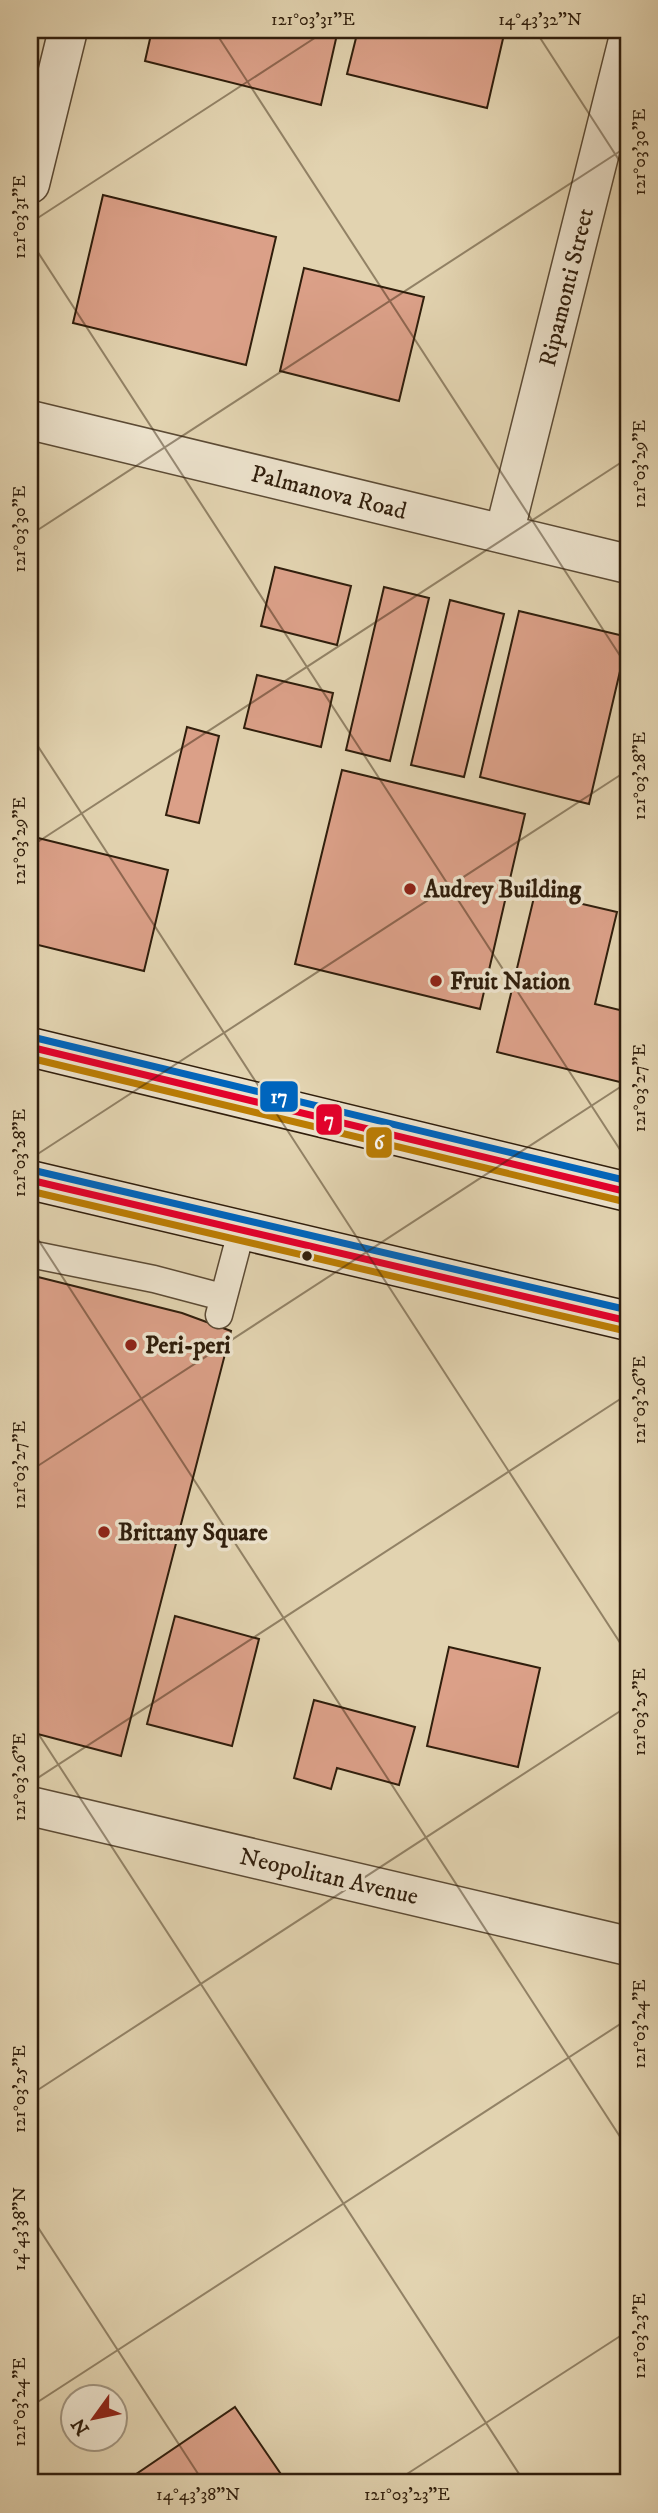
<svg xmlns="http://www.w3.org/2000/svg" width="658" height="2513" font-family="'IM FELL DW Pica',serif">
  <rect width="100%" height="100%" fill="#e2d3b0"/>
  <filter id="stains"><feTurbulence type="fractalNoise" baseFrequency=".00286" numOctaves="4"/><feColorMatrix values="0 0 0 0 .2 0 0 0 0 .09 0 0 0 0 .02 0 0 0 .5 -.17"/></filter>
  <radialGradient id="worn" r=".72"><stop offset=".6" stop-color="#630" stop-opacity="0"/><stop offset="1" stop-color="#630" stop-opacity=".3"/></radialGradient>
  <!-- building -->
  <path fill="#dba088" stroke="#301e0c" stroke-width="2" d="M152,30H338L321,105L145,61Z
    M358,30H505L487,108L347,74Z
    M103,195L276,237L246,365L73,323Z
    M304,268L424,297L399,401L280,371Z
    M275,567L351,586L337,645L261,626Z
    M384,587L429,598L390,761L346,750Z
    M450,600L504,614L464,777L411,765Z
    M519,611L628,637L589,804L480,777Z
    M257,675L333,693L321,747L244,728Z
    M187,727L219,736L199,823L166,815Z
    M342,770L525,814L480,1009L295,964Z
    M30,836L168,870L144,971L30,943Z
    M535,893L617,912L595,1004L628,1012V1084L497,1052Z
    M30,1275L182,1313L231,1331L121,1756L30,1732Z
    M175,1616L259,1639L232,1746L147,1724Z
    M449,1647L540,1668L518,1767L427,1746Z
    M314,1700L415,1727L399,1785L337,1768L331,1789L294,1778Z
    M235,2407L287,2483H123Z"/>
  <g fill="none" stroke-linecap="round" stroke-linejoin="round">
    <!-- lane casing -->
    <g stroke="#5c4b35" stroke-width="29">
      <path id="lane" d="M30,1254L154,1279L222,1297
        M219,1315L241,1232"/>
    </g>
    <!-- street casing -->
    <g stroke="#5c4b35" stroke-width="41">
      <path id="street" d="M30,184L68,30
        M30,420L628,564
        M504,534L628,40
        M30,1806L628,1946"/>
    </g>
    <!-- secondary casing -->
    <g stroke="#301e0c" stroke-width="41">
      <path id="secondary" d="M30,1047L628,1192
        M30,1180L628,1321"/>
    </g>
    <!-- lane -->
    <use href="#lane" stroke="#ece2cc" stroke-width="26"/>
    <!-- street -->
    <use href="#street" stroke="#ece2cc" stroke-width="38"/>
    <!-- secondary -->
    <use href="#secondary" stroke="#ece2cc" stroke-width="38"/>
    <!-- bus-1 casing -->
    <g stroke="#ece2cc" stroke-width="12">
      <path id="bus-1" d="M30,1047L628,1192
        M30,1180L628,1321"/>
    </g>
    <!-- bus-2 casing -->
    <g stroke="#ece2cc" stroke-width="12">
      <path id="bus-2" d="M30,1058L626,1202
        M30,1191L626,1331"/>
    </g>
    <!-- bus-3 casing -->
    <g stroke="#ece2cc" stroke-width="12">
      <path id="bus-3" d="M32,1037L628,1181
        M32,1170L628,1310"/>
    </g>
    <!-- bus-1 -->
    <use href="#bus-1" stroke="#e4002b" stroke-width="7"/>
    <!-- bus-2 -->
    <use href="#bus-2" stroke="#bb7d04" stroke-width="7"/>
    <!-- bus-3 -->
    <use href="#bus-3" stroke="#0065bd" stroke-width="7"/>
  </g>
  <!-- ticks -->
  <path fill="none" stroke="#301e0c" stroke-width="2" stroke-opacity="0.45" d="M214,30L628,668M535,30L628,174M30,223L327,30M30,240L628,1162M30,535L628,146M30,734L628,1655M30,847L628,458M30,1159L628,770M30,1227L628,2149M30,1471L628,1082M30,1721L525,2483M30,1783L628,1394M30,2095L628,1706M30,2215L204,2483M30,2407L628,2019M393,2483L628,2331"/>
  <!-- markers -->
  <g fill="#8f2418" stroke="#ece2cc" stroke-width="2.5">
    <circle cx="410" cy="889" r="7"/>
    <circle cx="436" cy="981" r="7"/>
    <circle cx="131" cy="1345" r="7"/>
    <circle cx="104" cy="1532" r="7"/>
  </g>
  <circle fill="#301e0c" stroke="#ece2cc" stroke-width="2.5" cx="307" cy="1256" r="6"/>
  <g text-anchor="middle" stroke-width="7" stroke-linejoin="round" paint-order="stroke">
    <!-- street labels -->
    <g font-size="24" fill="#301e0c" stroke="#ece2cc">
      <text transform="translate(566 287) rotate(-76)" y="8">Ripamonti Street</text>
      <text transform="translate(329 492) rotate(14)" y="8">Palmanova Road</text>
      <text transform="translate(329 1876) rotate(13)" y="8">Neopolitan Avenue</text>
    </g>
    <!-- poi labels -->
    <g font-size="24" font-weight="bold" fill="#301e0c" stroke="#ece2cc" text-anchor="start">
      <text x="424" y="897">Audrey Building</text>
      <text x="450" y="989">Fruit Nation</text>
      <text x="145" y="1353">Peri-peri</text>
      <text x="118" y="1540">Brittany Square</text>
    </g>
  </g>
  <g stroke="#ece2cc" stroke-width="2.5">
    <rect x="259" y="1080" width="40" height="33" rx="7" fill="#0065bd"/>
    <rect x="315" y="1103" width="28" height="33" rx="7" fill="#e4002b"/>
    <rect x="365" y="1126" width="28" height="33" rx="7" fill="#bb7d04"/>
  </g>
  <g font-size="19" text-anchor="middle" font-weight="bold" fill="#fff">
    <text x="279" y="1103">17</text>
    <text x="329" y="1126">7</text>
    <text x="379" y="1149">6</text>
  </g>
  <!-- margin -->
  <rect width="658" height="2513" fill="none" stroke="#e2d3b0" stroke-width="77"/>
  <!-- north arrow -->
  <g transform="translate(94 2418) rotate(237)"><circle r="33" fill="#ece2cc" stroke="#a1947f" stroke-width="2"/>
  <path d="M0-5L12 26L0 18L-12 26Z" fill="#8f2418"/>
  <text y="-10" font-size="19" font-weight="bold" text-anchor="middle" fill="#301e0c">N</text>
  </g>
  <rect x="38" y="38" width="582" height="2436" fill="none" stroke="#301e0c" stroke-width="2.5"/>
  <g font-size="18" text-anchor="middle" fill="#301e0c">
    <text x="313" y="25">121°03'31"E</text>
    <text x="540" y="25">14°43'32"N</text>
    <text transform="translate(639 152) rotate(-90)" y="6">121°03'30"E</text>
    <text transform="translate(19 217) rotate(-90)" y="6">121°03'31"E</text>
    <text transform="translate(639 464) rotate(-90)" y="6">121°03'29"E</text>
    <text transform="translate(19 529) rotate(-90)" y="6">121°03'30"E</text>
    <text transform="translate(639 776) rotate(-90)" y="6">121°03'28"E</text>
    <text transform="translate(19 841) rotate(-90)" y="6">121°03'29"E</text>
    <text transform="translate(639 1088) rotate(-90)" y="6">121°03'27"E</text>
    <text transform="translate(19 1153) rotate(-90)" y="6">121°03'28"E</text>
    <text transform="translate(639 1400) rotate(-90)" y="6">121°03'26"E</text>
    <text transform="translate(19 1465) rotate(-90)" y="6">121°03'27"E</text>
    <text transform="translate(639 1712) rotate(-90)" y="6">121°03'25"E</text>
    <text transform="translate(19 1777) rotate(-90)" y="6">121°03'26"E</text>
    <text transform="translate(639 2024) rotate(-90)" y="6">121°03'24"E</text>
    <text transform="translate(19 2089) rotate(-90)" y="6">121°03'25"E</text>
    <text transform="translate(19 2229) rotate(-90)" y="6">14°43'38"N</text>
    <text transform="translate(639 2336) rotate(-90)" y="6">121°03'23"E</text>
    <text transform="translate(19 2402) rotate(-90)" y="6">121°03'24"E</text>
    <text x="198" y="2500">14°43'38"N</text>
    <text x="407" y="2500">121°03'23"E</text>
  </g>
  <rect width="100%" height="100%" filter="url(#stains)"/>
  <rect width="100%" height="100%" fill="url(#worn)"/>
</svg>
